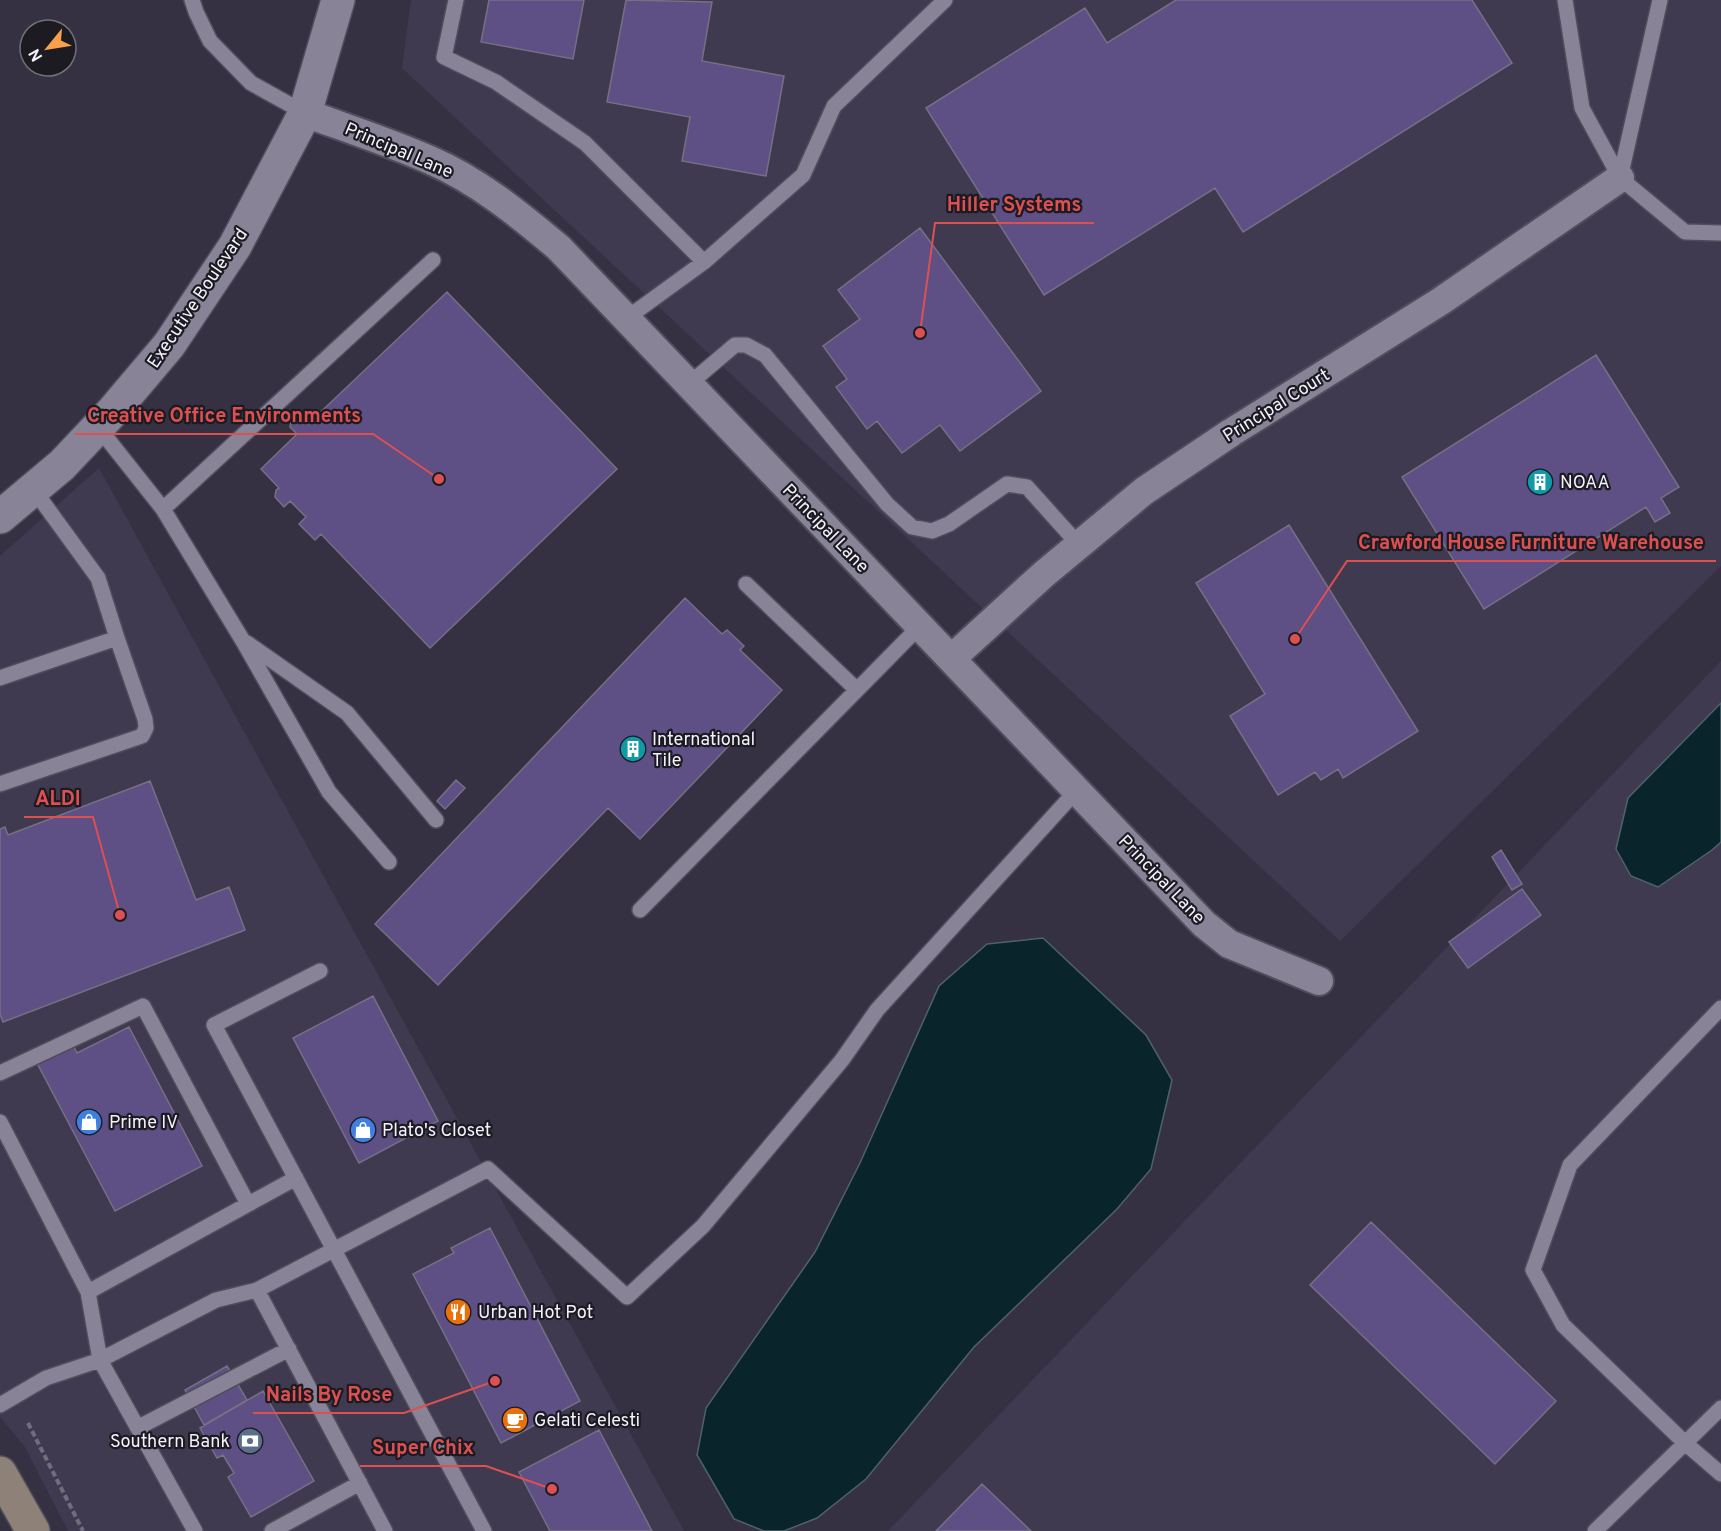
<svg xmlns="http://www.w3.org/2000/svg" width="1721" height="1531" font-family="Overpass,sans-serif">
  <rect width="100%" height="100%" fill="#353142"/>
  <!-- built -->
  <path fill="#403a51" d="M411,0H1721V566L1340,941L402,68Z
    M99,468L684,1531H68L25,1447L0,1417V556Z
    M1721,661V1531H888Z"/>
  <!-- water -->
  <path fill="#09242b" stroke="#4f626a" stroke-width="1.5" d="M1721,703V842L1712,850L1658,887L1631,876L1616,849L1628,798Z
    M1043,938L1146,1035L1172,1080L1151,1169L1117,1209L974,1347L866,1479L817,1518L784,1531H764L734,1519L697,1455L706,1408L815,1252L860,1163L939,986L987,944Z"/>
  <!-- building -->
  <path fill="#5e4f85" stroke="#757084" stroke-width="1.5" d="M489,0H584L573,59L481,42Z
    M626,0L712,2L702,61L784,76L766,176L682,161L690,117L607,102Z
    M1176,0H1472L1512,63L1243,232L1215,188L1044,295L926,108L1085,8L1107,43Z
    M920,228L1041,391L960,451L940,425L902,453L877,421L867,429L836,387L847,379L823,346L860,319L838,290Z
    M447,292L617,469L430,648L321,534L315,540L299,524L306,517L290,501L284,507L275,497L276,490L279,488L261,469L297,434L290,427L291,422L299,414L308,424Z
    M1596,355L1679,487L1661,498L1670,513L1655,522L1646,507L1484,609L1402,477Z
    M1289,525L1418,731L1343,778L1338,769L1321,780L1315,772L1278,795L1230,716L1265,694L1196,583Z
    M685,598L722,634L727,630L744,646L740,650L782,690L640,839L608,808L438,985L375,924Z
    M456,780L465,788L445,809L437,801Z
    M150,781L196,900L229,887L245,930L3,1022L0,1014V829L5,827L8,835Z
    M1501,850L1522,884L1512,890L1492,857Z
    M1522,889L1541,915L1468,968L1449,942Z
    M373,996L438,1121L359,1163L293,1038Z
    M129,1027L202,1166L115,1211L37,1063L73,1045L77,1053Z
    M1371,1222L1556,1401L1495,1464L1310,1285Z
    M490,1228L580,1401L501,1443L413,1274L454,1253L451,1248Z
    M227,1366L247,1400L204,1425L185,1390Z
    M263,1391L314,1481L251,1517L228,1477L234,1473L223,1455L217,1458L200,1428Z
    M599,1430L652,1531H550L519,1472Z
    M982,1484L1031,1531H936Z"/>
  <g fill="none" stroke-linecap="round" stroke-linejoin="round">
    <!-- service casing -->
    <g stroke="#504d5b" stroke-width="18">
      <path id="service" d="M192,0L196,12L210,41L251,83L305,113
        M456,0L444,57L496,82L585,143L704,262
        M1565,0L1582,108L1620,178L1685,232L1721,233
        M1620,178L1660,0
        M627,318L704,262L803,175L834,106L945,0
        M689,384L735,345H746L765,355L887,504L912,527L932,531L949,524L1007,484L1027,487L1079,545
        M98,427L163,509L243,641L329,792L389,862
        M163,509L433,260
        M746,584L857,690
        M247,643L347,713L436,820
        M0,678L117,638L98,578L34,490
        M0,784L142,736L146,728L145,719L117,638
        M640,910L920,626
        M320,971L214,1025L484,1531
        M1721,1008L1570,1165L1533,1270L1563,1325L1685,1443L1721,1474
        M0,1073L143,1006L248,1204
        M0,1122L88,1292L100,1360L46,1378L0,1405
        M257,1290L385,1531
        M88,1292L296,1178
        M139,1427L289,1349
        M195,1531L100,1360L216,1300L257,1290L488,1169L627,1297L703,1226L842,1060L877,1010L1077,790
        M272,1531L360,1483
        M1595,1531L1721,1408"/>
    </g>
    <!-- minor casing -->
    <g stroke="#504d5b" stroke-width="32">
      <path id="minor" d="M305,113C346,128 389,142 430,160C477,180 520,215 559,248L1204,924L1229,944L1319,981
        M952,658L1044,574L1144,491L1232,432L1441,301L1620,178"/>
    </g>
    <!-- tertiary casing -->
    <g stroke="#504d5b" stroke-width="36">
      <path id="tertiary" d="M0,517L62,465L114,410L169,345L235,246L305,113L338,0"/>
    </g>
    <!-- secondary casing -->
    <g stroke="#504d5b" stroke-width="36">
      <path id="secondary" d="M0,1473L33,1531"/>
    </g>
    <!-- path -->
    <path stroke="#716d7c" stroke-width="4" stroke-dasharray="6 3" stroke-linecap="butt" d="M28,1423L83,1531"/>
    <!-- service -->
    <use href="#service" stroke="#888397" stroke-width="15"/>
    <!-- minor -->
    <use href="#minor" stroke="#888397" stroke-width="28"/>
    <!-- tertiary -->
    <use href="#tertiary" stroke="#888397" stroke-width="33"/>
    <!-- secondary -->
    <use href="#secondary" stroke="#8e8178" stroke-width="33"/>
  </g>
  <!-- icons -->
  <defs>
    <g id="building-disc" transform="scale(1.35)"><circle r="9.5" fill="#0f9aa8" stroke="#1c1b22"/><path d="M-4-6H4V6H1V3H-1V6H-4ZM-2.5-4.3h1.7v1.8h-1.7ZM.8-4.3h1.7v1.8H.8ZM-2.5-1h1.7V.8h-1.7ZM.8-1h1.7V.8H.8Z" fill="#fff"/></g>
    <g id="shop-disc" transform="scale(1.35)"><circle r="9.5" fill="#3f7fe0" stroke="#1c1b22"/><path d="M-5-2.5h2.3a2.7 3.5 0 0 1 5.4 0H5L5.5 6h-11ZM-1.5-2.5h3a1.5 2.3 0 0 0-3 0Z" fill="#fff"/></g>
    <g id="restaurant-disc" transform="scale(1.35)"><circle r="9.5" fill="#e8710a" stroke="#1c1b22"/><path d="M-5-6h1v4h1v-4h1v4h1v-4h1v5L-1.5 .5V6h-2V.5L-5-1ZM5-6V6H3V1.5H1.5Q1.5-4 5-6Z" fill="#fff"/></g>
    <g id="cafe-disc" transform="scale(1.35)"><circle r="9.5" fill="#e8710a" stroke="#1c1b22"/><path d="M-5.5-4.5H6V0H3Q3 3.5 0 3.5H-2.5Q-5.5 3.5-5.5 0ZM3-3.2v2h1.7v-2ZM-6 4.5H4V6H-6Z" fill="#fff"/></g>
    <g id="bank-disc" transform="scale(1.35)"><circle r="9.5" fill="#5c6f8a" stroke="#1c1b22"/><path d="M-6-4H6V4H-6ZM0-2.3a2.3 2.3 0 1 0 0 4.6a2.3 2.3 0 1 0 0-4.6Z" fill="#fff"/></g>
  </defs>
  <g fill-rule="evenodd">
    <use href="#building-disc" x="1540" y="482"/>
    <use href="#building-disc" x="633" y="749"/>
    <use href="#shop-disc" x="89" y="1122"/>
    <use href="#shop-disc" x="363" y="1130"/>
    <use href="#restaurant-disc" x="458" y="1312"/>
    <use href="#cafe-disc" x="515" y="1420"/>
    <use href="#bank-disc" x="250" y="1441"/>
  </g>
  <g text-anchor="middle" stroke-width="4.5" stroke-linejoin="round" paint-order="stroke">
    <!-- street labels -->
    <g font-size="18" fill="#f3f1fc" stroke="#1c1b22">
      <text transform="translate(399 150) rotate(23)" y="6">Principal Lane</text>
      <text transform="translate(197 298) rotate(-56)" y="6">Executive Boulevard</text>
      <text transform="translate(1276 405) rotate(-32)" y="6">Principal Court</text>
      <text transform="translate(826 528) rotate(46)" y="6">Principal Lane</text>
      <text transform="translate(1162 879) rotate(46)" y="6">Principal Lane</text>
    </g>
    <!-- poi labels -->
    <g font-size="18" fill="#f3f1fc" stroke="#1c1b22" text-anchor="start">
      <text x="1560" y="488">NOAA</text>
      <text x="652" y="745">International<tspan x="652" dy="21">Tile</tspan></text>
      <text x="109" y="1128">Prime IV</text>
      <text x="382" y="1136">Plato's Closet</text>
      <text x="478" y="1318">Urban Hot Pot</text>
      <text x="534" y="1426">Gelati Celesti</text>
      <text x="230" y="1447" text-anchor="end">Southern Bank</text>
    </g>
  </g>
  <!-- callouts -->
  <path fill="none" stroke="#dc5052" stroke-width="2" d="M920 333L935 223H1094M439 479L373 434H75M1295 639L1347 561H1716M120 915L93 817H24M495 1381L404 1413H253M552 1489L486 1466H360"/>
  <g fill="#dc5052" stroke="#1c1b22" stroke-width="2">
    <circle cx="920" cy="333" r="6"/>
    <circle cx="439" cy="479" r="6"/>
    <circle cx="1295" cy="639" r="6"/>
    <circle cx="120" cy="915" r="6"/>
    <circle cx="495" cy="1381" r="6"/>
    <circle cx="552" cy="1489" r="6"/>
  </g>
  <g font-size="20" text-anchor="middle" font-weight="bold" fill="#dc5052" stroke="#1c1b22" stroke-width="4.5" stroke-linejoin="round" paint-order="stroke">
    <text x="1014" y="211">Hiller Systems</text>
    <text x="224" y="422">Creative Office Environments</text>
    <text x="1531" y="549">Crawford House Furniture Warehouse</text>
    <text x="58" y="805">ALDI</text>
    <text x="329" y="1401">Nails By Rose</text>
    <text x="423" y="1454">Super Chix</text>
  </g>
  <!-- north arrow -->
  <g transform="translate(48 48) rotate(240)"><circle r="28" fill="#1c1b22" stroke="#727179" stroke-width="1.5"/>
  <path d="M0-4.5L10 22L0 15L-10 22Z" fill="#f9a04d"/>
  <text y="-9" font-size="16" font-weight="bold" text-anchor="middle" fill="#f3f1fc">N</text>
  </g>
</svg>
